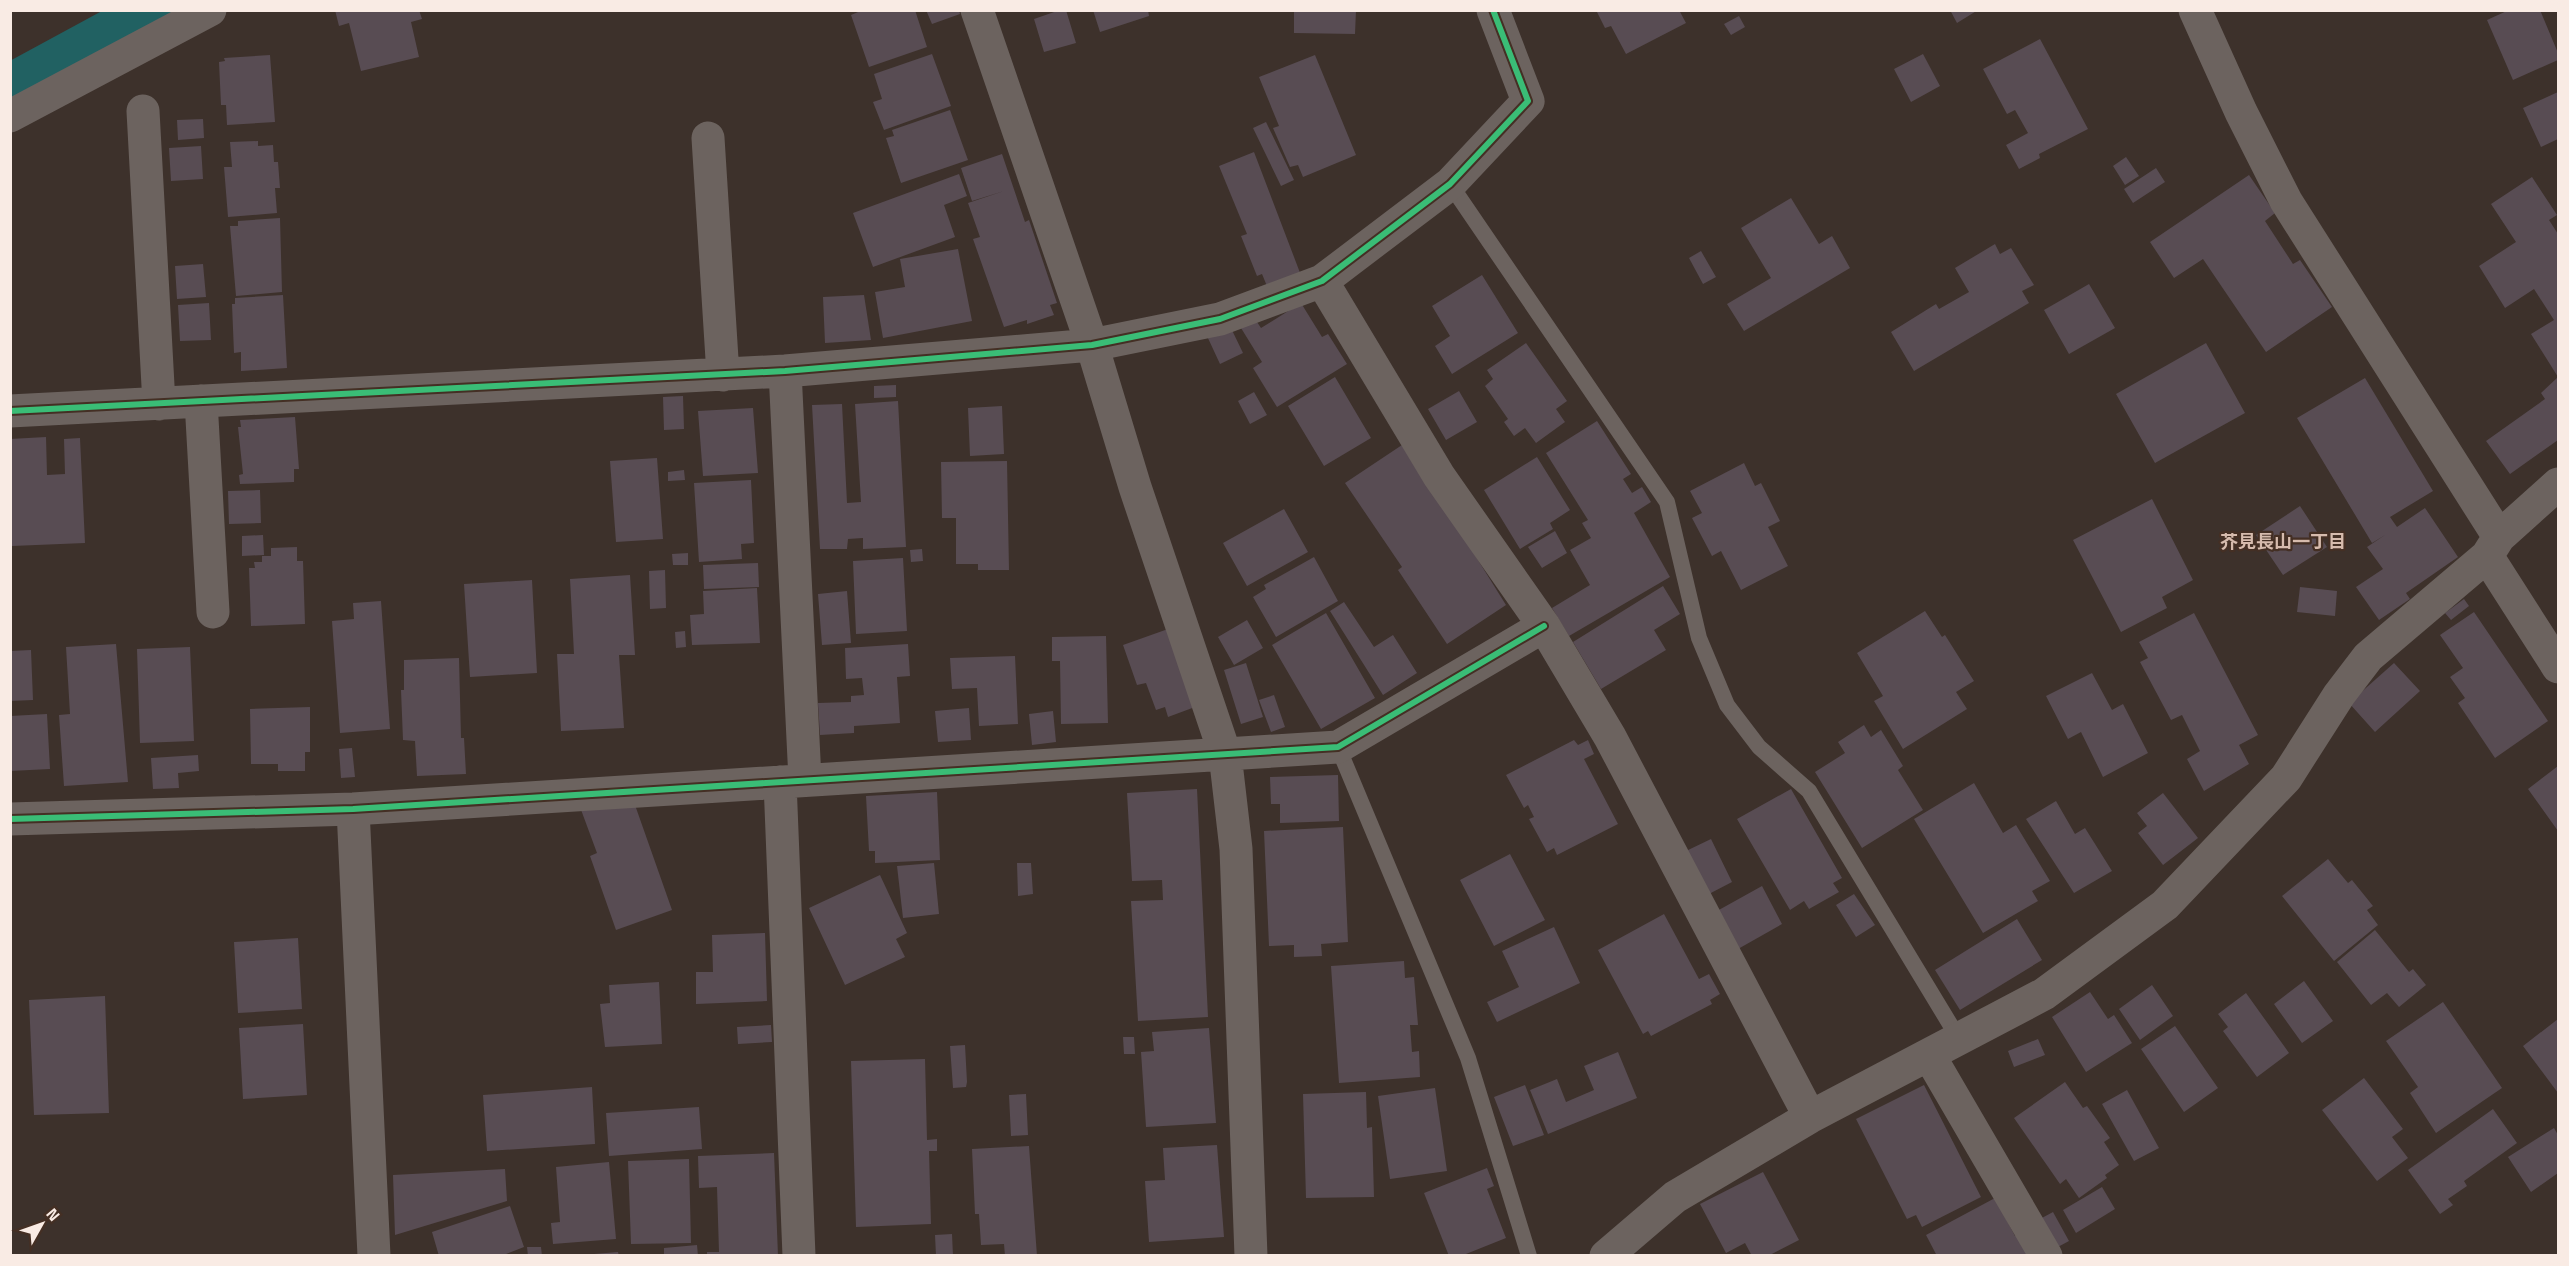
<svg xmlns="http://www.w3.org/2000/svg" width="2569" height="1266" font-family="'Titillium Web','Noto Sans JP',sans-serif">
  <rect width="100%" height="100%" fill="#3d312b"/>
  <g fill="none" stroke-linecap="round" stroke-linejoin="round">
    <!-- canal -->
    <path stroke="#216162" stroke-width="46" d="M10,87L152,10"/>
  </g>
  <!-- building -->
  <path fill="#584c53" d="M335,10H419L422,19L411,22L419,57L361,71L349,23L339,26Z
    M863,10H915L927,47L869,67L851,15Z
    M926,10H959L960,14L932,24Z
    M1060,10H1066L1076,43L1044,52L1034,19Z
    M1093,10H1148L1149,16L1100,32Z
    M1294,10H1356L1355,34L1294,33Z
    M1596,10H1679L1686,23L1626,54L1611,26L1605,28Z
    M1950,10H1978L1957,23Z
    M2509,10H2540L2558,53V60L2513,80L2487,20Z
    M1739,16L1745,27L1731,35L1724,24Z
    M2040,39L2088,129L2039,154L2040,158L2019,169L2006,145L2028,133L2015,110L2007,114L1983,69Z
    M932,54L951,106L884,130L873,102L882,99L874,74Z
    M1923,54L1940,86L1911,102L1894,69Z
    M270,55L275,122L227,125L226,105H221L219,62L225,61L224,58Z
    M1315,55L1356,155L1303,177L1298,165L1290,167L1273,128L1279,126L1259,77Z
    M2558,92V139L2541,147L2523,108Z
    M950,110L968,160L901,183L886,138L894,136L892,130Z
    M203,119L204,138L178,140L177,120Z
    M1266,122L1294,180L1281,186L1253,128Z
    M258,141V146L273,145L274,162H278L280,188H275L277,213L228,217L224,167H232L230,142Z
    M201,146L203,179L171,181L169,148Z
    M1254,152L1302,278L1269,291L1262,274L1257,276L1241,236L1247,234L1219,166Z
    M1002,154L1025,222L1029,220L1057,303L1050,305L1054,315L1027,324V320L1004,327L973,239L980,237L968,203L1004,191L972,201L961,168Z
    M2126,157L2139,176L2125,185L2113,166Z
    M2156,168L2165,182L2133,203L2124,189Z
    M959,174L967,196L944,205L955,237L873,267L853,213Z
    M2249,175L2275,213L2265,221L2293,264L2300,260L2332,307L2266,352L2203,259L2174,278L2150,242Z
    M2532,177L2557,215L2549,220L2558,234V440L2510,474L2486,441L2545,399L2541,393L2558,377L2531,334L2554,320L2534,289L2505,308L2479,266L2516,242L2491,204Z
    M1791,198L1819,244L1832,236L1850,268L1744,331L1727,304L1771,278L1741,228Z
    M280,218L282,292L236,296L230,226H238V221Z
    M1995,244L2000,254L2011,248L2034,285L2022,291L2029,303L1914,371L1891,332L1936,304L1939,309L1969,292L1955,268Z
    M958,249L972,321L883,338L875,292L905,287L900,259Z
    M1701,251L1716,277L1703,284L1689,258Z
    M203,264L206,297L177,299L175,266Z
    M1482,275L1518,333L1452,374L1435,346L1450,336L1432,306Z
    M2089,284L2115,328L2069,354L2044,310Z
    M283,295L287,368L241,371V352L234,353L232,304H235V298Z
    M864,295L871,340L825,343L823,297Z
    M209,303L211,340L180,341L178,305Z
    M1301,303L1322,337L1328,334L1347,364L1277,407L1253,368L1262,362L1241,328L1255,319L1261,328Z
    M1230,326L1243,353L1220,364L1207,336Z
    M1526,343L1567,401L1556,409L1565,422L1536,443L1525,428L1514,436L1504,422L1508,419L1485,386L1493,379L1487,370Z
    M2206,343L2245,413L2155,463L2116,394Z
    M1335,377L1371,438L1324,466L1288,406Z
    M2365,378L2433,491L2390,517L2397,527L2425,508L2458,557L2406,593L2410,599L2379,620L2356,587L2383,569L2367,547L2385,535L2372,543L2297,418Z
    M896,385V397L874,398V386Z
    M1459,391L1477,422L1446,440L1428,409Z
    M1254,392L1267,415L1250,424L1238,401Z
    M683,396L684,429L664,430L663,397Z
    M898,401L906,547L863,549V538L848,539L847,549H820L812,405L842,404L847,503L861,502L855,404Z
    M1002,406L1004,454L970,456L968,408Z
    M753,408L758,473L703,476L698,411Z
    M295,417L299,469H294V482L240,484L239,475L243,474L238,427H241L240,420Z
    M1597,421L1631,474L1623,479L1632,493L1642,487L1651,502L1634,513L1670,577L1569,636L1552,608L1590,585L1570,550L1591,538L1582,523L1588,520L1546,453Z
    M46,437L47,475L65,474L64,439L80,438L85,543L12,546L10,439Z
    M1405,443L1506,605L1447,644L1398,570L1402,567L1345,483Z
    M1537,457L1570,510L1550,523L1553,529L1520,549L1484,490Z
    M657,458L663,539L616,542L610,461Z
    M1007,461L1009,570H978V564H956V518H942L941,462Z
    M1744,463L1755,486L1761,483L1780,521L1768,527L1788,566L1741,590L1721,551L1712,556L1692,518L1702,513L1690,491Z
    M684,470L685,480L668,481V472Z
    M751,480L754,543L741,544L742,559L699,562L694,483Z
    M260,490L261,523L229,524L228,491Z
    M2152,499L2193,580L2162,597L2167,608L2121,632L2073,540Z
    M2300,506L2327,547L2283,575L2256,535Z
    M1284,509L1308,552L1247,586L1223,543Z
    M1555,531L1567,553L1542,568L1528,547Z
    M263,535L264,555L242,556V536Z
    M297,547V561H303L305,624L251,626L249,568H255L254,562H262V556H271V548Z
    M922,549L923,561L911,562L910,550Z
    M688,553V565H673L672,554Z
    M1314,557L1338,601L1276,637L1253,597L1266,589L1264,585Z
    M903,558L907,631L856,634L853,561Z
    M758,563L759,587L704,589L703,565Z
    M665,570L666,608L650,609L649,571Z
    M630,575L635,655H619L624,728L561,731L557,654H574L570,579Z
    M532,580L537,673L470,677L464,584Z
    M1663,586L1680,614L1654,630L1666,650L1601,689L1573,642Z
    M2300,587L2337,591L2335,616L2297,612Z
    M757,588L760,643L692,645L690,615L704,614L703,591Z
    M847,591L851,643L822,645L818,594Z
    M2464,599L2469,606L2451,620L2445,613Z
    M381,601L390,729L340,733L332,621L354,619L353,603Z
    M1344,602L1374,647L1393,635L1417,673L1383,695L1330,611Z
    M1925,611L1942,637L1945,635L1974,681L1956,692L1967,709L1903,749L1874,701L1883,696L1857,653Z
    M2474,612L2548,721L2495,758L2458,703L2465,698L2450,677L2463,668L2440,635Z
    M1326,613L1375,698L1321,729L1272,645Z
    M2194,613L2258,735L2239,745L2249,764L2204,791L2187,759L2200,751L2182,715L2171,720L2140,662L2148,658L2139,642Z
    M1247,620L1263,648L1234,665L1218,637Z
    M1168,629L1195,707L1168,717L1165,707L1156,710L1146,683L1137,685L1123,645Z
    M685,631L686,647L676,648L675,632Z
    M1106,636L1108,723L1061,724L1060,661H1052V637Z
    M116,644L128,782L64,786L59,715L70,714L66,647Z
    M908,644L910,676L897,677L900,723L854,726V733L820,735L818,703L851,702V696L864,695L862,678L846,679L845,648Z
    M190,647L194,741L140,743L137,649Z
    M31,650L33,700L10,701V651Z
    M1015,656L1018,724L979,726L977,688L952,689L950,658Z
    M459,658L461,738H464L466,774L417,776L415,741L403,740L401,690H404V660Z
    M1246,663L1263,717L1241,724L1224,670Z
    M2394,663L2420,691L2375,732L2349,703Z
    M2092,673L2112,710L2123,704L2148,753L2103,777L2081,732L2068,739L2046,696Z
    M1274,695L1285,727L1271,732L1259,700Z
    M310,707V752H305V771H278V764H251L250,709Z
    M969,708L971,740L938,742L935,711Z
    M1053,711L1056,742L1032,745L1029,714Z
    M47,714L50,769L10,771V716Z
    M1864,725L1871,737L1881,730L1903,766L1898,770L1923,810L1862,848L1815,772L1845,753L1838,742Z
    M1574,740L1578,745L1588,740L1594,754L1584,759L1618,824L1557,855L1554,848L1547,852L1529,819L1534,817L1528,805L1524,808L1506,775Z
    M352,748L355,777L341,778L339,749Z
    M198,755L199,771L178,773L179,788L153,789L151,758Z
    M2558,766V831L2528,789Z
    M1338,775L1339,821L1280,823V804H1271L1270,777Z
    M1974,783L2003,833L2016,825L2050,881L2032,891L2038,901L1983,933L1914,819Z
    M1197,789L1208,1017L1138,1021L1131,901L1163,900L1162,880L1132,881L1127,793Z
    M1791,789L1842,878L1833,883L1839,892L1809,909L1804,901L1790,910L1737,819Z
    M937,792L940,860L875,863V851H869L866,796Z
    M2163,793L2198,838L2163,865L2138,833L2147,826L2137,813Z
    M2056,801L2075,834L2085,828L2112,871L2074,893L2026,819Z
    M635,805L672,910L616,930L590,856L597,853L580,807Z
    M1343,827L1348,942L1321,944L1322,956L1294,957V945L1269,946L1264,831Z
    M1711,839L1732,882L1707,895L1686,851Z
    M1510,854L1545,920L1494,946L1460,880Z
    M2328,859L2348,883L2352,880L2373,906L2367,910L2378,925L2334,961L2282,896Z
    M934,863L939,914L903,918L897,866Z
    M1017,863H1031L1033,894L1018,896Z
    M880,875L907,933L896,939L905,957L845,985L809,908Z
    M1762,886L1782,924L1738,949L1717,911Z
    M1854,894L1875,925L1856,937L1836,905Z
    M1664,914L1699,979L1709,974L1720,994L1710,1000L1712,1004L1651,1036L1648,1031L1643,1034L1598,950Z
    M2017,919L2042,960L1960,1010L1935,970Z
    M1554,927L1580,983L1497,1022L1487,1002L1519,987L1502,951Z
    M2375,930L2409,972L2413,969L2426,985L2399,1007L2387,993L2371,1005L2337,962Z
    M765,933L767,1001L696,1004V972H713L712,935Z
    M298,938L302,1009L238,1013L234,942Z
    M1404,961L1405,978L1414,977L1418,1025H1410L1412,1052L1419,1051L1420,1077L1339,1083L1331,966Z
    M2304,981L2333,1021L2302,1043L2274,1004Z
    M659,982L662,1044L605,1047L600,1004L610,1003L609,985Z
    M2152,985L2173,1016L2140,1040L2119,1009Z
    M2090,992L2108,1019L2114,1015L2132,1043L2086,1072L2052,1017Z
    M2246,993L2289,1053L2257,1077L2223,1031L2228,1027L2218,1014Z
    M105,996L109,1113L34,1115L29,1000Z
    M2443,1002L2502,1088L2436,1133L2410,1093L2418,1087L2386,1041Z
    M2558,1019V1093L2523,1046Z
    M303,1024L307,1095L243,1099L239,1028Z
    M771,1025L772,1042L738,1044L737,1027Z
    M2175,1026L2218,1088L2184,1112L2141,1049Z
    M1209,1028L1216,1123L1146,1127L1141,1052L1154,1051L1152,1032Z
    M1123,1037H1134L1135,1054H1124Z
    M2038,1039L2045,1055L2014,1067L2008,1051Z
    M965,1045L967,1082L966,1087L953,1088L950,1046Z
    M1618,1052L1637,1098L1548,1134L1530,1090L1557,1079L1566,1102L1594,1090L1584,1066Z
    M925,1059L927,1140L937,1139V1151H929L931,1224L856,1227L851,1061Z
    M2364,1078L2403,1129L2392,1137L2408,1158L2377,1181L2322,1110Z
    M2065,1082L2083,1108L2087,1106L2110,1138L2104,1142L2119,1165L2105,1175L2107,1178L2079,1198L2066,1179L2060,1184L2014,1118Z
    M1525,1085L1544,1135L1513,1146L1494,1097Z
    M1924,1085L1981,1197L1922,1227L1916,1215L1907,1219L1856,1119Z
    M592,1087L595,1144L487,1151L483,1095Z
    M1435,1088L1447,1171L1390,1179L1378,1096Z
    M2127,1090L2159,1148L2134,1161L2102,1104Z
    M1366,1092L1367,1128L1372,1127L1374,1197L1306,1198L1303,1094Z
    M1026,1094L1028,1135L1011,1136L1009,1095Z
    M699,1107L702,1149L609,1156L606,1113Z
    M2493,1109L2517,1143L2464,1181L2467,1186L2448,1199L2453,1205L2440,1214L2408,1170Z
    M2554,1128L2558,1135V1173L2531,1192L2508,1157Z
    M1217,1145L1224,1237L1149,1242L1145,1181L1165,1180L1163,1148Z
    M1029,1146L1037,1256H1005L1004,1244L981,1245L979,1214H975L972,1149Z
    M774,1153L778,1256H707V1252H719L717,1187L699,1188L698,1156Z
    M689,1159L691,1243L631,1244L628,1161Z
    M609,1162L616,1239L553,1244L551,1223L560,1222L556,1167Z
    M1487,1168L1494,1186L1487,1189L1506,1238L1461,1256H1449L1424,1193Z
    M505,1169L507,1201L395,1235L393,1175Z
    M1763,1172L1799,1240L1768,1256H1752L1745,1243L1726,1253L1700,1204Z
    M2102,1187L2115,1209L2076,1233L2063,1210Z
    M1995,1198L2015,1236L2020,1233L2032,1256H1937L1926,1235Z
    M510,1206L524,1247L501,1256H439L432,1232Z
    M2053,1212L2069,1241L2056,1248L2040,1219Z
    M952,1234L953,1256H936L935,1235Z
    M697,1245L698,1256H664V1248Z
    M527,1247H541L542,1256H528Z
    M618,1252L619,1256H594V1254Z"/>
  <g fill="none" stroke-linecap="round" stroke-linejoin="round">
    <!-- service -->
    <path stroke="#6c635f" stroke-width="16" d="M1450,184L1667,502L1699,638L1727,705L1759,747L1809,791L1959,1039
      M1338,747L1468,1058L1529,1256"/>
    <!-- minor -->
    <path stroke="#6c635f" stroke-width="33" d="M977,10L1092,345L1135,487L1225,754L1236,849L1251,1256
      M2195,10L2241,112L2286,201L2499,537
      M143,111L159,404
      M10,116L210,10
      M708,138L723,375
      M1322,281L1439,476L1544,626L1610,737L1810,1117
      M785,371L805,780
      M201,401L213,612
      M10,411L785,371L1092,345L1220,319L1322,281L1450,184L1528,101L1493,10
      M2487,556L2558,667
      M780,782L799,1256
      M353,809L374,1256
      M10,819L353,809L1338,747L1544,626
      M1929,1055L2046,1256
      M1606,1256L1675,1197L1810,1117L2044,994L2165,905L2286,778L2339,695L2368,657L2487,556L2499,537L2558,484"/>
    <!-- cycleway casing -->
    <g stroke="#442f24" stroke-width="10">
      <path id="cycleway" d="M10,411L785,371L1092,345L1220,319L1322,281L1450,184L1528,101L1493,10
        M10,819L353,809L1338,747L1544,626"/>
    </g>
    <!-- cycleway -->
    <use href="#cycleway" stroke="#3abd76" stroke-width="6"/>
  </g>
  <g text-anchor="middle" stroke-width="4.5" stroke-linejoin="round" paint-order="stroke">
    <!-- neighbourhood labels -->
    <g font-size="18" font-weight="bold" fill="#d6bbad" stroke="#442f24">
      <text x="2283" y="548">芥見長山一丁目</text>
    </g>
  </g>
  <!-- border -->
  <rect width="2569" height="1266" fill="none" stroke="#f9ebe4" stroke-width="24"/>
  <!-- north arrow -->
  <g transform="translate(42 1224) rotate(50)" stroke="#442f24" stroke-width="4.5" paint-order="stroke">
  <path d="M0-4.5L10 22L0 15L-10 22Z" fill="#f9ebe4"/>
  <text y="-9" font-size="16" font-weight="bold" text-anchor="middle" fill="#f9ebe4">N</text>
  </g>
</svg>
